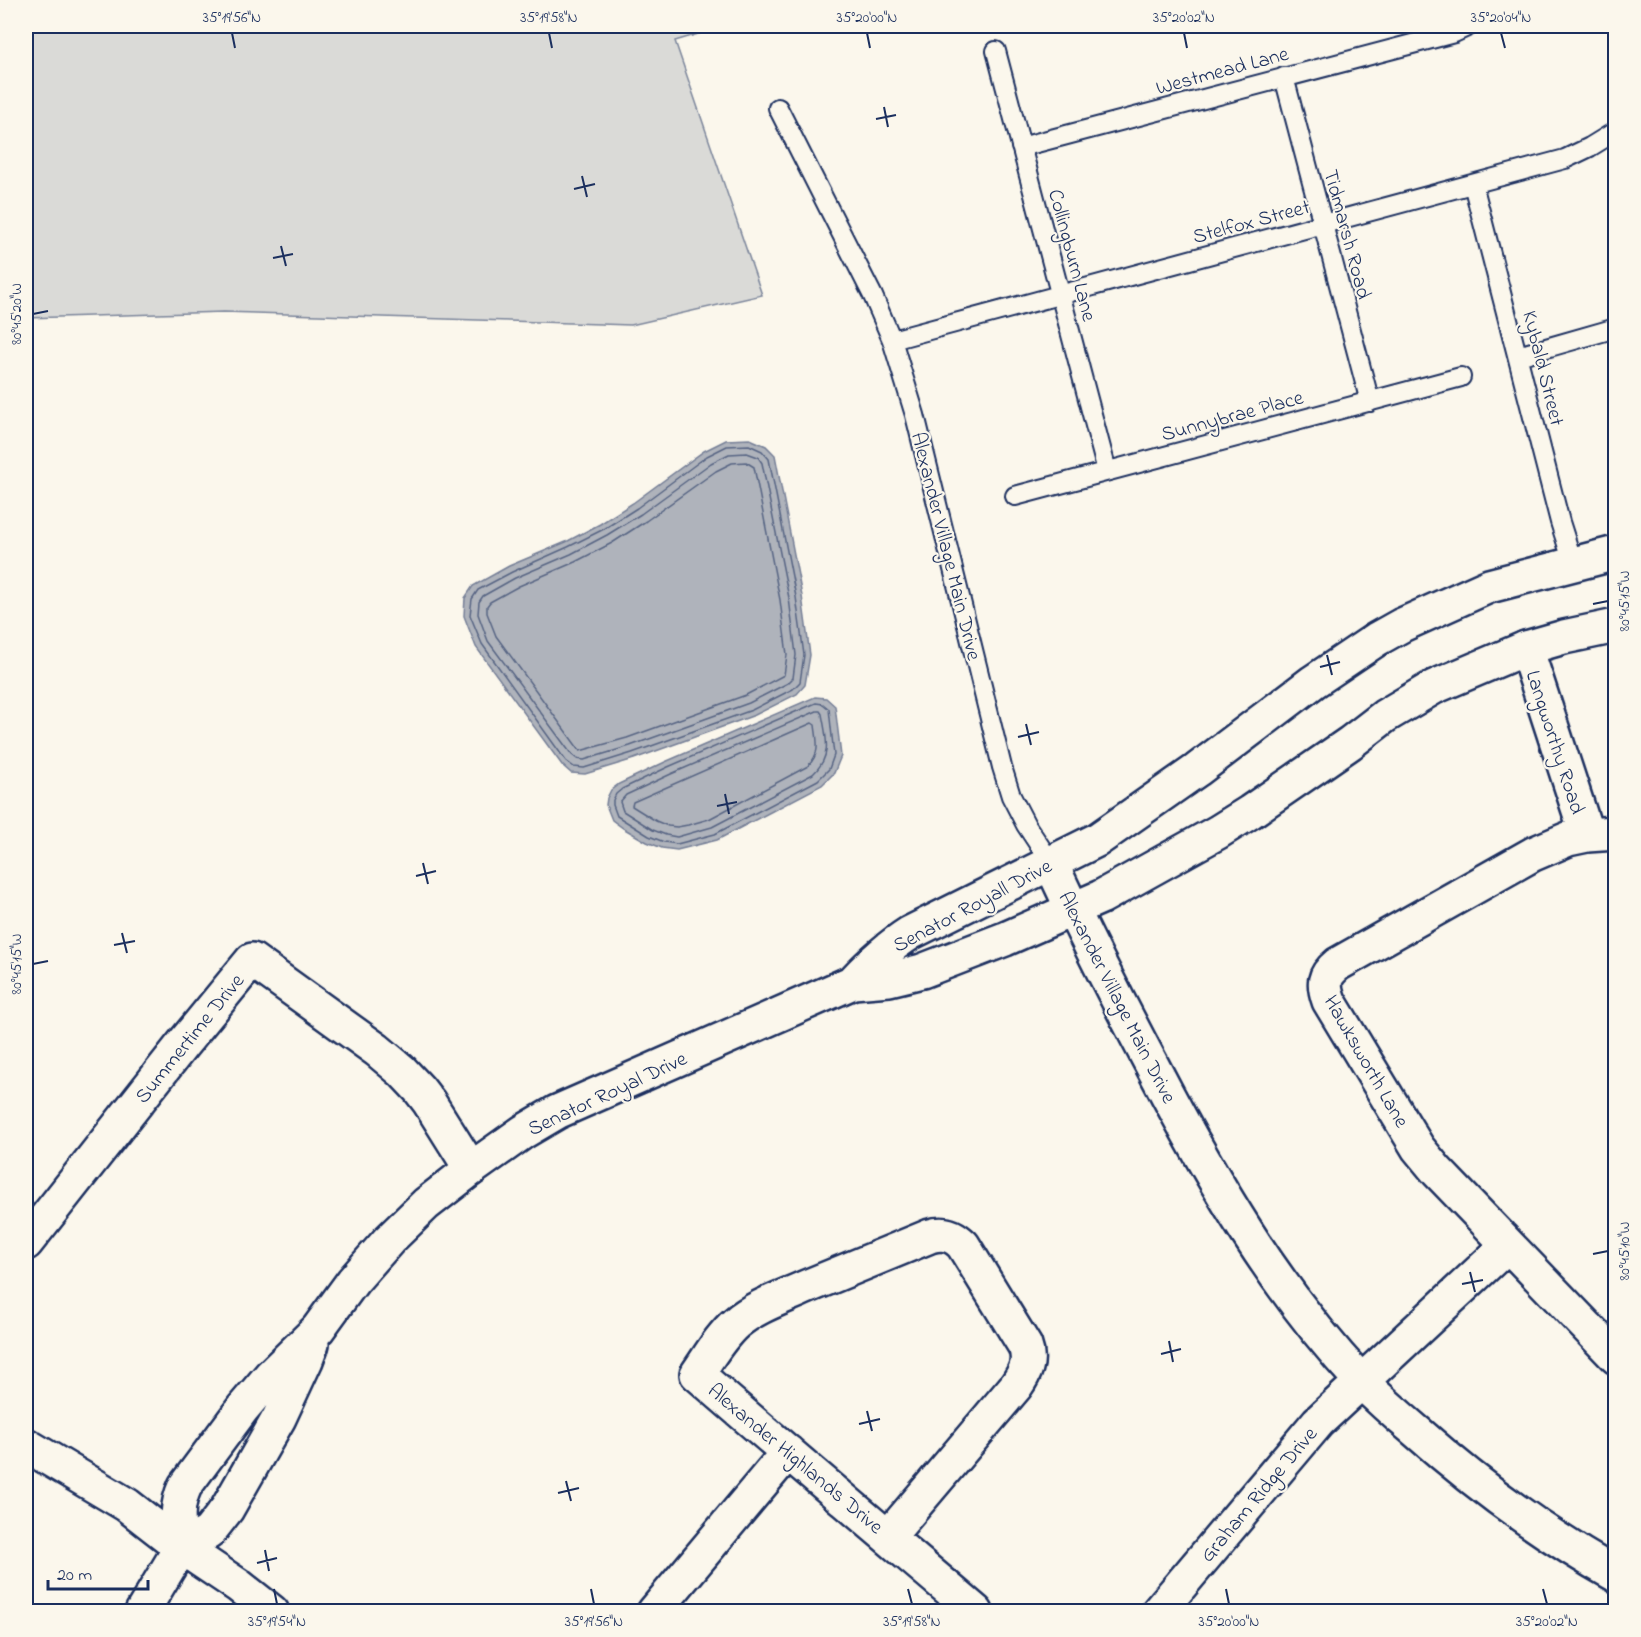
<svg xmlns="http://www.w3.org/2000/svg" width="1641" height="1637" font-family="'Indie Flower',sans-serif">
  <rect width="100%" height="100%" fill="#fbf7ec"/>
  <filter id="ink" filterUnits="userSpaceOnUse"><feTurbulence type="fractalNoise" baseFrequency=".0167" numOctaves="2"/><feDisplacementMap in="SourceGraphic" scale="12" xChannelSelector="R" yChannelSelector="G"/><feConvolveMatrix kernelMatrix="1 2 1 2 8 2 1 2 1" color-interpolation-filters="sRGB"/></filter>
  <g filter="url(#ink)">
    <!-- green -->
    <path fill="#dadad7" stroke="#7a849a" stroke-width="1.5" d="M26,26H725L675,41L762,295L631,325L224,312L26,318Z"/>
    <!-- water -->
    <path fill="#afb3bb" stroke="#747e96" stroke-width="1.5" d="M750,439L766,446L775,455L802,596L810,655L805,685L797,694L755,715L634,759L585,774L571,773L562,765L476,647L464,616L465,598L473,586L509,566L566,542L600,524L633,503L704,451L726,440Z
      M815,697L826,698L835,706L841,756L834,773L822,785L717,840L677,850L662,848L647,842L623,828L612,820L606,805L607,798L611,790L619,784L665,762Z"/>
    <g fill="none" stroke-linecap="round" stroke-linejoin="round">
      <!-- shore -->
      <path stroke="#566483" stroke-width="1.5" d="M749,445L762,451L769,459L796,597L804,655L800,682L793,689L752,710L632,753L584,768L574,767L566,761L482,644L470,615L472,599L478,590L512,572L568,547L604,529L637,508L707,456L727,446Z
        M747,453L758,457L762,463L789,598L796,655L793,678L788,683L749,703L630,746L584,760L577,759L572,755L488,641L478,614L479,602L483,596L515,578L571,554L607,535L641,514L711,463L729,454Z
        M746,462L754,467L780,600L787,655L784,675L746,695L627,738L580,751L496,636L487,613V606L490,602L519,586L575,562L612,543L646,521L716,471L732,463Z
        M816,703L823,704L829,709L834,755L829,769L818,780L715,834L677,844L664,842L649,836L617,816L613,805V800L616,794L622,789L668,767Z
        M817,711H820L822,714C826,738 833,755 813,774L712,827L677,837L666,835L653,830L623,811L620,802L626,795L671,774Z
        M812,723L815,725C817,742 821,753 808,766L709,819L688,825L677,827L668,826L656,821L632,806L633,802Z"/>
      <!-- service casing -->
      <g stroke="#1b2f5e" stroke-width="22">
        <path id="service" d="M996,51L1107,471
          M1284,77L1370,402
          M778,108L873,296L892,340L915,415L1002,767L1011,796L1026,825L1051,863
          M1021,147L1454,33L1469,26
          M1473,184L1560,522L1573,563
          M892,340L1565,159L1590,147L1616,131
          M1518,356L1616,328
          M1015,496L1461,377"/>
      </g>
      <!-- minor casing -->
      <g stroke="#1b2f5e" stroke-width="38">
        <path id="minor" d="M1526,648L1587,835
          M1616,833L1587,835L1568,839L1533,854L1338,964C1323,976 1323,984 1329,1001L1418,1148L1437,1171L1616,1357
          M1051,863C1083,934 1119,1003 1155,1071C1213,1182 1275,1289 1361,1381C1378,1398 1397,1415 1416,1431C1478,1486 1544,1534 1616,1575
          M26,1243L183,1044L252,960L377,1050L402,1071L419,1089L429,1102L471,1169
          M26,1445L127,1505L181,1547L239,1586L272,1612
          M888,1537L1016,1386C1025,1373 1031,1362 1025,1346L963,1245C953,1235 944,1232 930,1236C889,1253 847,1270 806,1287C782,1298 756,1306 736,1323C720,1337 709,1357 697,1374C789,1454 883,1533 976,1612
          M654,1612L788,1452
          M1158,1612L1318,1422L1508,1245"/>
      </g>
      <!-- tertiary casing -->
      <g stroke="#1b2f5e" stroke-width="38">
        <path id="tertiary" d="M853,982C871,963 888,947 910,933L1097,840L1197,770L1313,682L1377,639L1402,625L1489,586L1616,553
          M181,1547C178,1523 175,1508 185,1486L243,1408L271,1375L318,1329L353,1281L389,1240L426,1204L471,1169L523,1132L557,1112L853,982L889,979L922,971L1005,939L1101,897L1218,832L1250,812L1350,743L1385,716L1434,687L1526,648L1564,637L1616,626
          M142,1612L181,1547L198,1539L209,1532L227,1509L279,1418L306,1360L312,1344"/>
      </g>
      <!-- service -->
      <use href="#service" stroke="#fbf7ec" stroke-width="18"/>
      <!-- minor -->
      <use href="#minor" stroke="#fbf7ec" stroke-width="33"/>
      <!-- tertiary -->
      <use href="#tertiary" stroke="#fbf7ec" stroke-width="33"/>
    </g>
  </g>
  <!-- ticks -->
  <path fill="none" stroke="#1b2f5e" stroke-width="2" d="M232,33L235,48M549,33L552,48M867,33L870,48M1184,33L1187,48M1501,33L1505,48M884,107L888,127M876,119L896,115M582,176L587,197M574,189L595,184M281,246L286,266M273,258L293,254M33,314L48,311M1593,604L1608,601M1327,655L1332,675M1320,667L1340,662M1026,724L1031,745M1018,737L1039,732M725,794L729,814M717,806L737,802M423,863L428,884M416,876L436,871M122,933L127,953M114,945L135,941M33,964L48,961M1593,1254L1608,1251M1470,1272L1475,1292M1462,1284L1483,1280M1169,1341L1173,1362M1161,1354L1181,1349M867,1411L872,1431M859,1424L880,1419M566,1481L571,1501M558,1493L579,1488M265,1550L269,1571M257,1563L277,1558M274,1589L277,1604M591,1589L594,1604M908,1589L912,1604M1226,1589L1229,1604M1543,1589L1547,1604"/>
  <g text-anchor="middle" stroke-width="4.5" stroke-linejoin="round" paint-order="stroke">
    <!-- street labels -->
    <g font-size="21" fill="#1b2f5e" stroke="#fbf7ec">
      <text transform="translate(1222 70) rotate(-15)" y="7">Westmead Lane</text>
      <text transform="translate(1251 221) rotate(-15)" y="7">Stelfox Street</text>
      <text transform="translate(1348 234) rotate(75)" y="7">Tidmarsh Road</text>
      <text transform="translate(1073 255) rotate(75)" y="7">Collingburn Lane</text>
      <text transform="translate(1544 368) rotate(76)" y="7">Kybald Street</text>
      <text transform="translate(1232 415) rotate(-15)" y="7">Sunnybrae Place</text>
      <text transform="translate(947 546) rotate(76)" y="7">Alexander Village Main Drive</text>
      <text transform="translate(1556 742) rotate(72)" y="7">Langworthy Road</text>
      <text transform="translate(972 905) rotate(-28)" y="7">Senator Royall Drive</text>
      <text transform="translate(1118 997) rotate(63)" y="7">Alexander Village Main Drive</text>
      <text transform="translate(189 1038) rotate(-51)" y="7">Summertime Drive</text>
      <text transform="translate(1367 1061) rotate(60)" y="7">Hawksworth Lane</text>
      <text transform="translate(607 1093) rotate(-25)" y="7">Senator Royal Drive</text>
      <text transform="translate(796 1458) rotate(40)" y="7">Alexander Highlands Drive</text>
      <text transform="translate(1258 1494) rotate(-50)" y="7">Graham Ridge Drive</text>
    </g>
  </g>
  <!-- margin -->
  <rect width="1641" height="1637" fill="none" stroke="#fbf7ec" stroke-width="66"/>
  <!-- scale -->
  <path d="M48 1580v9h100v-9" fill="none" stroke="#1b2f5e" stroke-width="3"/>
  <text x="57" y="1580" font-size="18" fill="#1b2f5e" stroke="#fbf7ec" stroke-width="4.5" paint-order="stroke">20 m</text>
  <rect x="33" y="33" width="1575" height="1571" fill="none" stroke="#1b2f5e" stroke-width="2"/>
  <g font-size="15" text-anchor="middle" fill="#1b2f5e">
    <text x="232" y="22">35°19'56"N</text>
    <text x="549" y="22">35°19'58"N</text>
    <text x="867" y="22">35°20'00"N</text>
    <text x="1184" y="22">35°20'02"N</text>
    <text x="1501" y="22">35°20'04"N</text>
    <text transform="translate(16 314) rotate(-90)" y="5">80°45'20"W</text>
    <text transform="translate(1624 601) rotate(-90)" y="5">80°45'15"W</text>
    <text transform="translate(16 964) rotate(-90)" y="5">80°45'15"W</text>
    <text transform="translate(1624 1251) rotate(-90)" y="5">80°45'10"W</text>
    <text x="277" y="1626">35°19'54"N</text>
    <text x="594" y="1626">35°19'56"N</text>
    <text x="912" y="1626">35°19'58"N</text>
    <text x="1229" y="1626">35°20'00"N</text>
    <text x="1547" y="1626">35°20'02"N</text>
  </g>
</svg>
